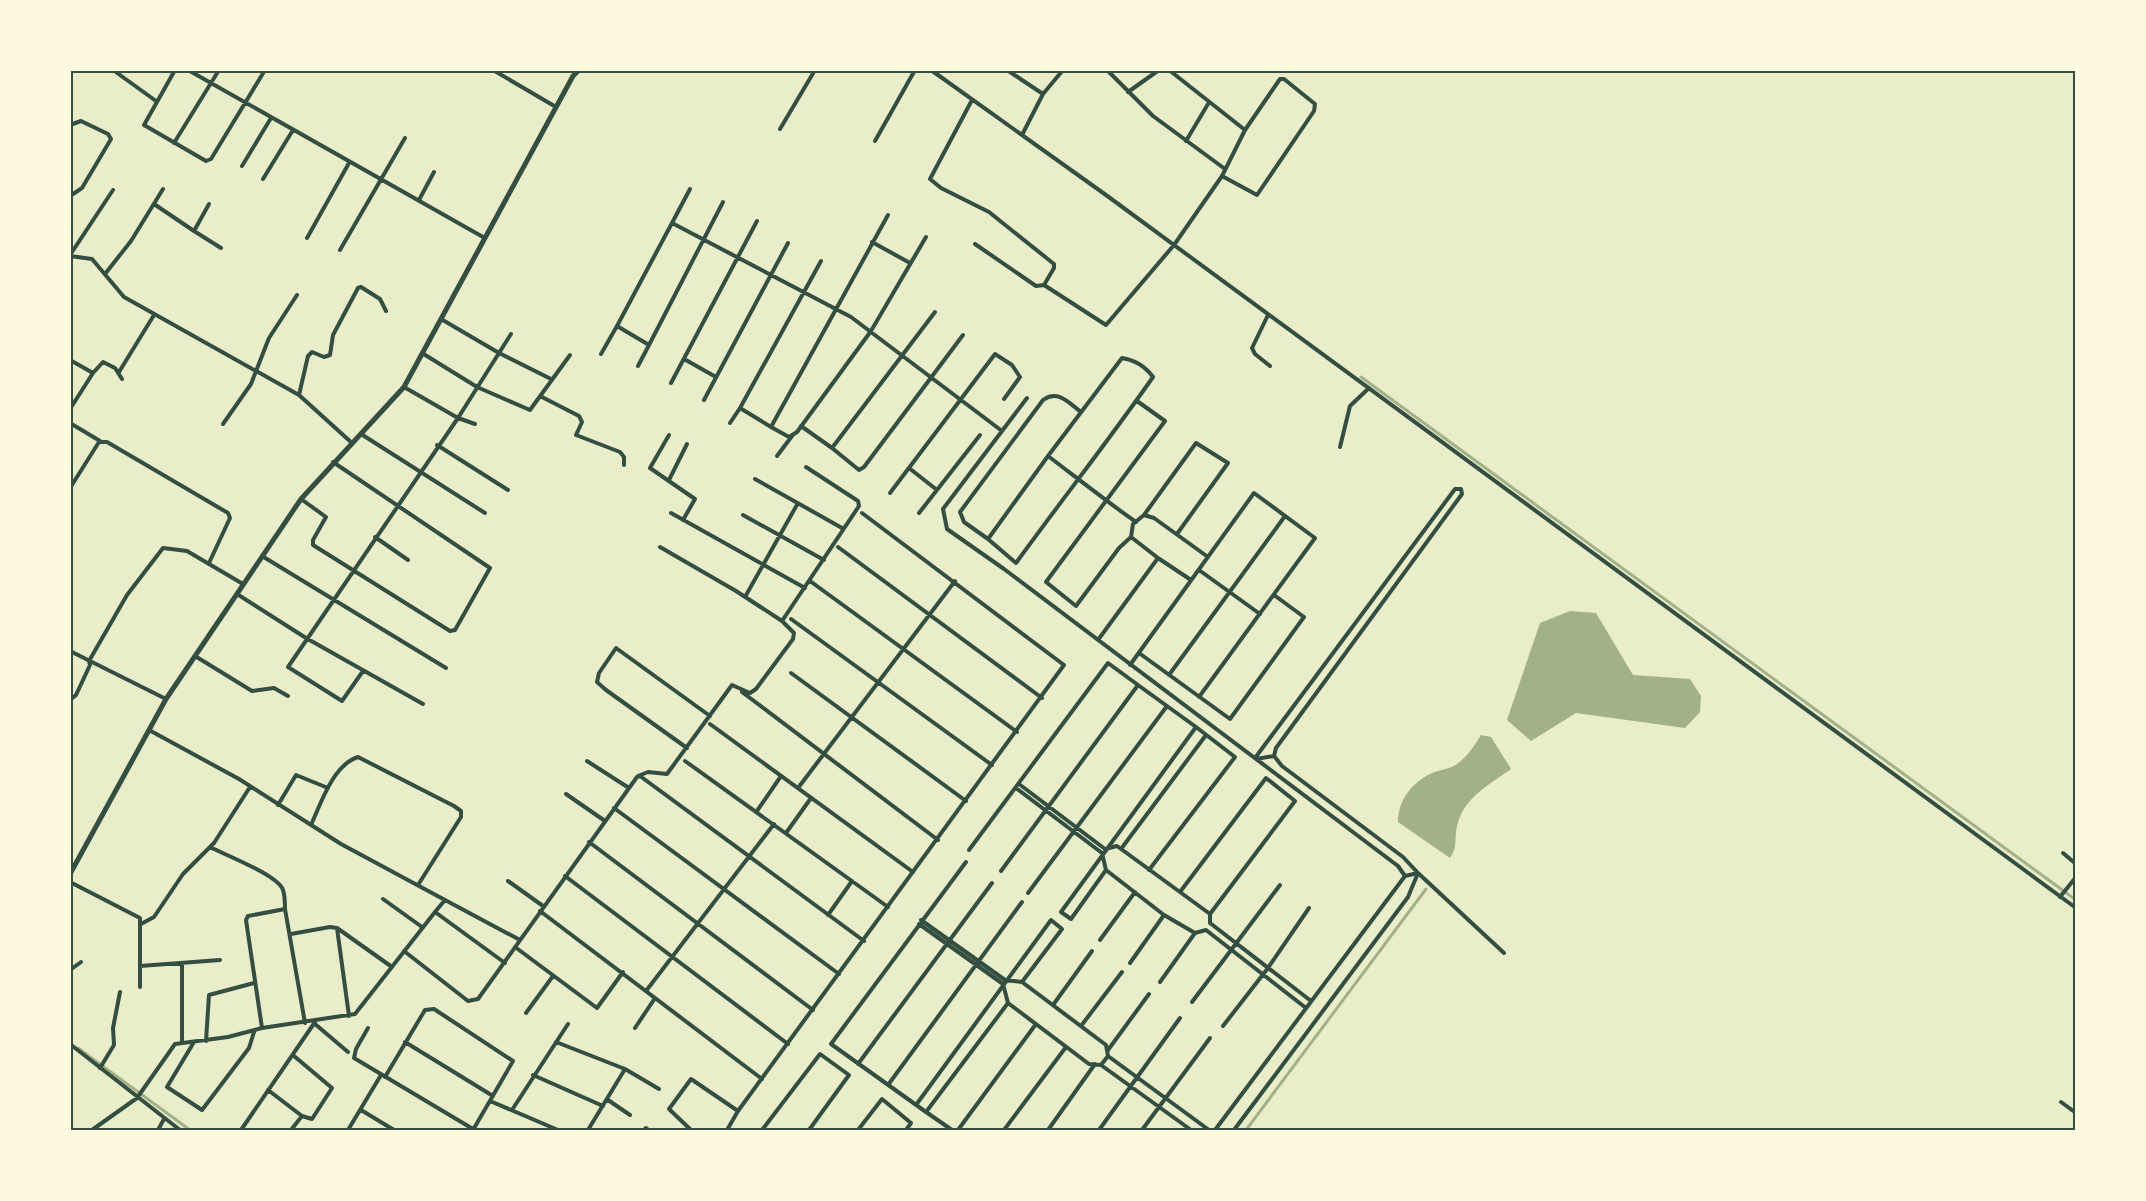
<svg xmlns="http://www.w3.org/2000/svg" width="2146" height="1201" font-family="'Sofia Sans Condensed',sans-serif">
  <rect width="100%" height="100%" fill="#e9edc9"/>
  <!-- water -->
  <path fill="#a3b18a" d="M1570,611L1596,613L1633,675L1690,679L1701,696L1700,712L1685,728L1576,713L1531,741L1507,720L1540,623Z
    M1481,735L1491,737L1511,769C1489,785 1464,797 1457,826C1454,838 1458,847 1450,858L1398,822C1398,800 1412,783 1430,774C1439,769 1448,770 1457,764C1468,756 1474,746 1481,735Z"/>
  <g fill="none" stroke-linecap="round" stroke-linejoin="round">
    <!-- stream -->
    <path stroke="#a3b18a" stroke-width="3" d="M1361,377L2076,900
      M78,1048L190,1130
      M1246,1130L1426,889"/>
    <!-- minor -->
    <path stroke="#344e41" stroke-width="4" d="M113,70L156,101
      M175,70L144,125L206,161L211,159L265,70
      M188,70L483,237
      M493,70L556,107
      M931,70L1106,195L2076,908
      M1007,70L1043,94
      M1107,70L1153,116L1225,169
      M1169,70L1245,130
      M1128,92L1159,70
      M972,100L930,179L941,188L989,212L1054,264V268L1044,285
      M70,125L81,121L108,134L111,139L82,188L70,196
      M780,129L815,70
      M1022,135L1043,94L1063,70
      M875,141L915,70
      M1186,141L1208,104
      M174,143L219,70
      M242,166L271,118
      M263,179L293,130
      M419,200L434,172
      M723,202L649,345L617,326L672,223L851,317L1002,431
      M154,204L194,231L209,204
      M672,223L690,189
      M194,231L221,248
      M307,238L349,163
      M872,242L910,263
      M975,244L1036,286L1044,285L1106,325L1174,245L1222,176L1245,130L1280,79H1284L1315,104L1314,111L1257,195L1222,176
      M340,250L405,138
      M70,255L113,190
      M70,256L92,259L124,297L299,395L352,443
      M821,261L740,408L771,427L888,215
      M105,274L131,241L163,189
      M1268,315L1252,348L1255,354L1270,366
      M441,319L499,353L551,379
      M422,353L477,387L530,410L570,355
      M601,354L617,326
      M684,359L716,377
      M70,360L93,373L70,409
      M638,366L649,345
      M119,372L154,315
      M93,373L103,362L115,368L122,379
      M671,383L757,221
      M404,387L458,418L475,424
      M299,395L308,356L312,352L324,357L330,355L333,335L358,288L361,287L380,299L386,311
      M540,396L579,416L582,422L576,435L620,452L624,457V465
      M1027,398L943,509L947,529L1004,569L1398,866L1405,876L1215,1130
      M704,400L788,243
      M70,423L100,441
      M730,423L740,408
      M223,424L251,384L269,338L297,295
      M801,426L832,448L935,312
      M771,427L789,437L797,432L871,331L926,237
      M361,434L485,513
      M669,435L650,468L695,499L683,520
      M437,445L508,490
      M1340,447L1350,406L1369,388
      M832,448L859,470L864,467L963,335
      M777,456L792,436
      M1048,456L988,539L1016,563C1061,501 1109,440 1153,377C1145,366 1135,360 1122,358L1048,456C1077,478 1106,501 1136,522
      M909,468L937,490
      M755,479L842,528
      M669,480L687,444
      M70,488L99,442H107L228,513L230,518L209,563
      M890,493L995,354L1012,365L1020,377L1004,399
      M301,499L326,517L313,540V545L450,631L455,630L490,568L333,462
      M671,513L805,588
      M919,513L980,435
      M743,515L824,560
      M1144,515L1196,443L1228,463L1177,534
      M375,537L408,560
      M1131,537L1119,548L1076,606L1046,582L1165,421L1137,401
      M988,539L964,522L960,512L1043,400C1058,389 1069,403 1081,412
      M660,547L736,591L782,621
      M838,547L1042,698
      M262,556L446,668
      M1158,558L1131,537L1133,524L1144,515L1154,518L1208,557
      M1199,570L1260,614
      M810,581L1017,732
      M237,594L306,638L423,704
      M745,597L798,503
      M791,619L992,765
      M1098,640L1158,558L1191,580
      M70,651L166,699
      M1139,653L1230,719L1304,617L1274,595
      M195,656L252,691L274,688L288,696
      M1130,665L1254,493L1315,538L1199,697
      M363,671L342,701L288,667L458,418L511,334
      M791,673L966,801
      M1169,675L1285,516
      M742,692L938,840
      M70,700L76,695L90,665L89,661L127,595L163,548L187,551L243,584
      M710,724L913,872
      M149,730L239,779L341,844L445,900
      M687,748L606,690L597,682L599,673L616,648L710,716
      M1255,758L1455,489H1461L1462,494L1276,748L1274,756
      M1256,759L1274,756
      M587,761L629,788
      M685,761L888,907
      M638,776L648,772L667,774L732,685L750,693L756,689L793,639L794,633L782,621L859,506L858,501L806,467
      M1019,784L1105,849L1117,846L1210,914V923L1311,1001
      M798,788L955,581
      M1016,788L1102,853L1106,870L1164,915L1195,933L1206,930L1306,1008
      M566,794L605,821
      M278,805L296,775L328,788
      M614,808L839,974
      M757,811L781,776
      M2076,815V819
      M311,825C321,803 333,765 358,757L454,806L461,811V817L418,885
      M786,833L811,798
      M589,842L813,1010
      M210,847C225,855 278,875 283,890C285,896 285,904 285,909
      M1121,849L1206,735
      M969,850L1108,663L1138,685
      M2063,853L2076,864
      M1106,870L1071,919L1061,912L1196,727L1235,757L1149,870
      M1001,871L1138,685L1167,706
      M565,876L788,1044
      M1405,876L1418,873L1504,953
      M508,881L543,906
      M70,882L140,918V987
      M1180,892L1266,778L1295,801L1210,914
      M1028,893L1167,706L1196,727
      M2060,897L2076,877
      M383,899L422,927
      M540,911L762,1079
      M435,912L445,900L520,940
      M828,915L852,881
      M921,920L1005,980L1022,982L1106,1045L1108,1056L1209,1130
      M141,924L154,917L183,874L214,843L250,787
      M919,924L1003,984L1008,1003L1089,1064L1101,1065L1191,1130
      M337,928L349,1016
      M291,934L330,927L337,928L392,967
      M1100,940L1135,892
      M515,947L597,1008L623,972
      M404,951L468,1001L478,999L637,777L640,776L864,941
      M1130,963L1164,915
      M140,966L220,960
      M70,970L81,962
      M1160,982L1195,933
      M646,991L774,824
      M1192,1002L1280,885
      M1053,1005L1092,951
      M526,1013L553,976
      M315,1024L348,1052
      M1081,1026L1122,972
      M1223,1026L1268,968L1309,908
      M262,1028L246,920L248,916L285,909L305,1023
      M368,1028L356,1049L354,1058L473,1129
      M635,1028L655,998
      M206,1041L209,995L254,983
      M182,1042V964
      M194,1042L167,1087L202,1110L249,1048L254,1032
      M405,1042L493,1096
      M556,1042L625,1069L659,1089
      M70,1044L180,1130
      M1108,1050L1149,994
      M858,1064L992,883
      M1101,1065L1108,1056
      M100,1068L114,1045L113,1028L120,992
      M533,1075L603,1106
      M385,1077L425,1010L434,1009L513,1061L473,1130
      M888,1085L1022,902
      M268,1090L302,1116L312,1119L332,1088L294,1056
      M608,1100L630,1115
      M490,1101L558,1130
      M2061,1102L2076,1113
      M916,1105L1051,920L1062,929L1022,982
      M361,1110L394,1130
      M512,1110L568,1024
      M926,1112L831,1044L966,862
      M92,1130L137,1098L175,1044L228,1037L262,1028L355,1014L435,912L505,963
      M158,1130L164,1119
      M241,1130L315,1022
      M291,1130L302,1116
      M348,1130L381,1075
      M588,1130L625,1069
      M644,1130L646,1128L648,1130
      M691,1130L669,1109L691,1079L738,1111
      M727,1130L738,1111L1064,665L862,513
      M762,1130L820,1054L849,1075L809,1130
      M858,1130L882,1099L911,1123L906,1130
      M952,1130L926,1112L1008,1003
      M958,1130L1036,1024
      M1004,1130L1066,1047
      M1048,1130L1095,1064
      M1099,1130L1180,1018
      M1142,1130L1210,1038
      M1234,1130L1408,897L1418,873L1403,857L1282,766L1274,756"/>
    <!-- tertiary -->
    <path stroke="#344e41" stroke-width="5" d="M70,874L166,699L301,499L404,387L573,76L579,70"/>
  </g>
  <!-- border -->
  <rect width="2146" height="1201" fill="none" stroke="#fefae0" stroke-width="144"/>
  <rect x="72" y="72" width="2002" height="1057" fill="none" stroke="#344e41" stroke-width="2"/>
</svg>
